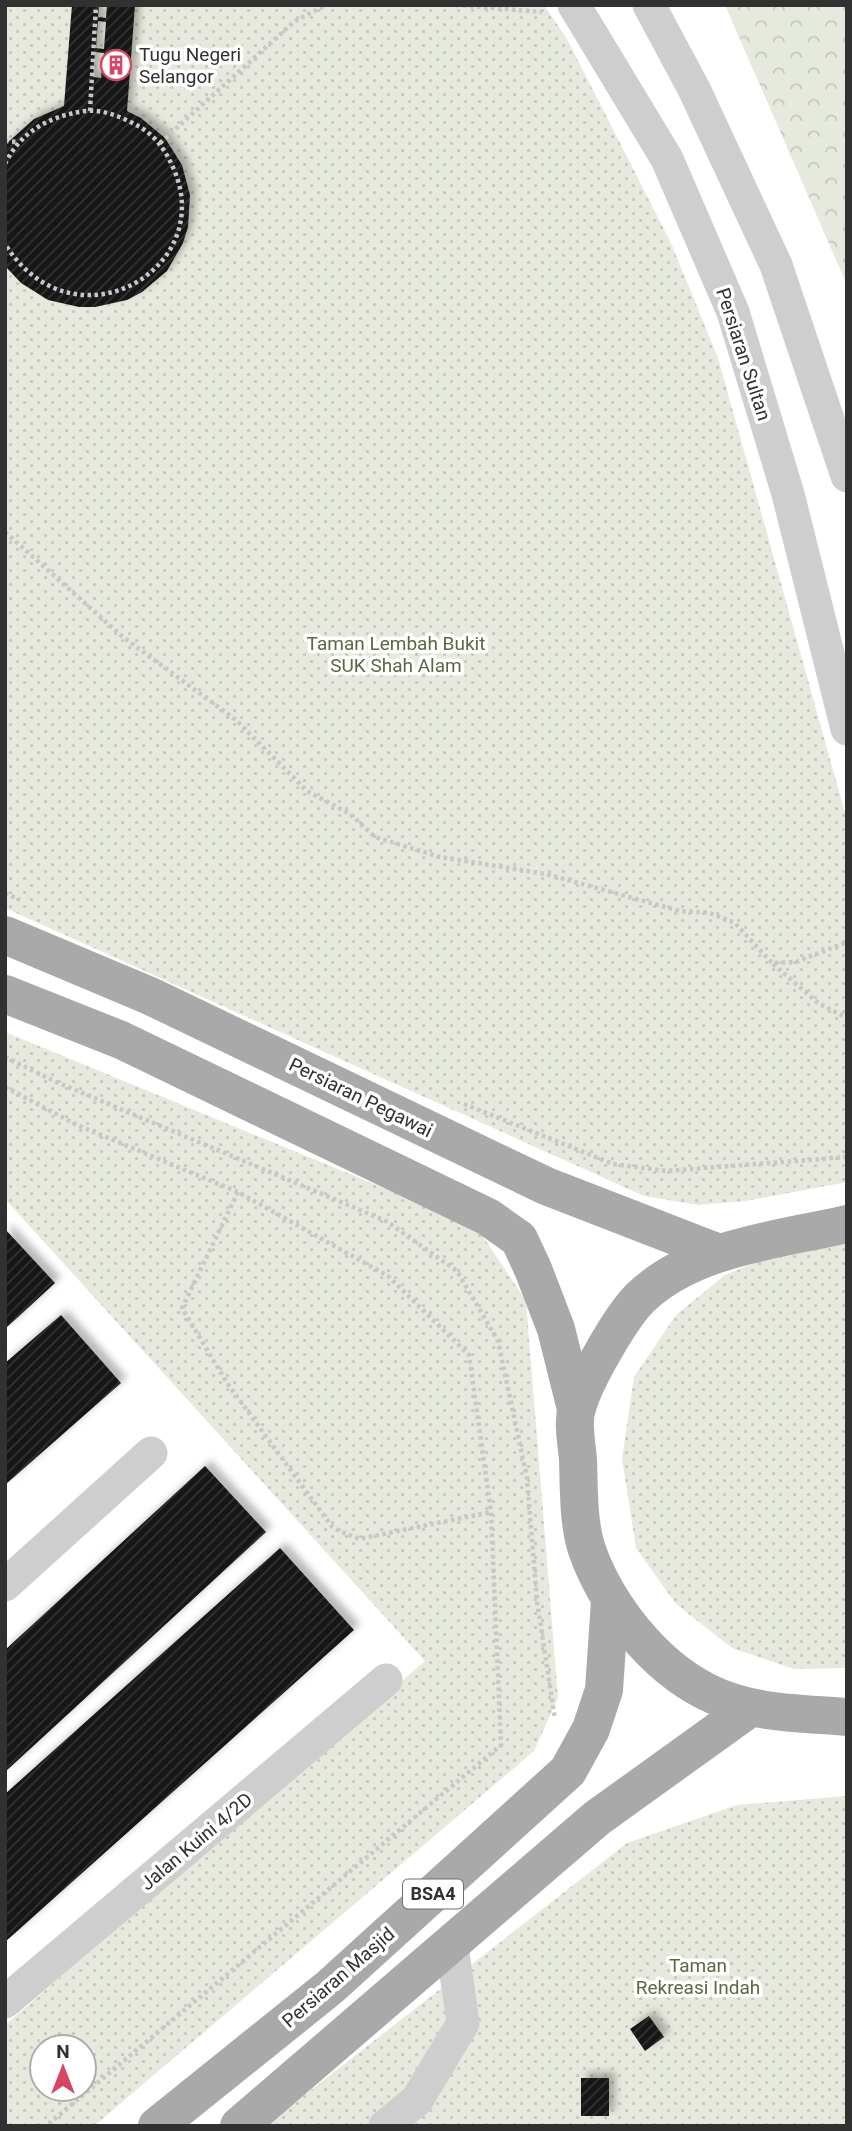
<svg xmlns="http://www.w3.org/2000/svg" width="852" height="2131" font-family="Roboto,sans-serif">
  <defs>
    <pattern id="grass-dots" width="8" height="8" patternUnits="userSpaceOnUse" patternTransform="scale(1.75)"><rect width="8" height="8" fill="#e6e9dd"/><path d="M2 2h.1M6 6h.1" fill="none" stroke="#c6c8be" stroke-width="1.8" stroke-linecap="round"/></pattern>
    <pattern id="forest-crowns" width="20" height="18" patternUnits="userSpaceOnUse" patternTransform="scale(1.75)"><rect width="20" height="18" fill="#e6e9dd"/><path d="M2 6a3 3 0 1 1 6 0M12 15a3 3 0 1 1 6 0" fill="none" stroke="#c6c8be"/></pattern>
    <pattern id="building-hatch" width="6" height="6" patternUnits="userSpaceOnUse" patternTransform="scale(1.75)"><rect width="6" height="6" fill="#181818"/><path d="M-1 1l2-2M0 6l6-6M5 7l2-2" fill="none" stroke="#313131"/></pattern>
    <filter id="shadow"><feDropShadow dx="6" dy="-6" stdDeviation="3.5" flood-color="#0004"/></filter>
  </defs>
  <rect width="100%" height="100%" fill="#fff"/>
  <!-- grass -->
  <path fill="url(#grass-dots)" fill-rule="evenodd" d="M5,5H544L567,39L671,243L718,358L847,820V1182L746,1201L698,1205L644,1196L5,908Z
    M5,1032L476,1226L526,1301L558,1698L534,1751L94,2126H5V2025L425,1661L5,1199ZM42,2047H84V2089H42Z
    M847,1235V1668L794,1669L732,1648L676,1604L636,1548L622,1459L634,1377L676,1315L725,1275L793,1247Z
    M847,1796V2126H265L627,1843L737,1805Z"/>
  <!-- forest -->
  <path fill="url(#forest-crowns)" d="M725,5H847V285Z"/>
  <!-- building -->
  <path fill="url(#building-hatch)" fill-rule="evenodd" filter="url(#shadow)" d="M72,5H99L98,17L106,18L107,5H135L127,111L141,118L165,138L182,165L190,195L188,227L183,243L167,271L142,292L127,300L95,307H79L48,300L21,283L5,266V145L34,119L64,106ZM98,21L106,22L104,49L96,48ZM95,52L104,53L101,78L93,77Z
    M5,1229L55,1283L5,1329Z
    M61,1315L121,1383L5,1485V1363Z
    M205,1466L266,1532L5,1772V1650Z
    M280,1548L354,1630L5,1942V1794Z
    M649,2016L664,2037L645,2051L630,2029Z
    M581,2078H609V2116H581Z"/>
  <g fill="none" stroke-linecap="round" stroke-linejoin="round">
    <!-- path -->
    <path stroke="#c8c8c8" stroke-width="4.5" stroke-dasharray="3.5 3.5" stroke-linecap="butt" d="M456,5L542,12
      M90,111L96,5
      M5,141L19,142
      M160,143L295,21L326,5
      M5,164C21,131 50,116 85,111C104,109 124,118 140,127C158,138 167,153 175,172C215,272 72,351 5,244
      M5,532L123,637L236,720L307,791L350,814L375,837L440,857L546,874L680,911L710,913L735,923L772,963L796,962L847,942
      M5,893L20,900
      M773,964L818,1003L847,1018
      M5,1057L54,1081L386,1221L457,1271L498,1341L527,1478L537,1601L555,1719
      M5,1087L77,1125L238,1192L388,1276L469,1355L491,1512L501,1745L46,2126
      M464,1104L613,1164L666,1171L847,1157
      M238,1192L182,1308L227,1383L333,1528L359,1539L491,1512"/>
    <!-- minor -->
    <path stroke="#cecece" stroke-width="33" d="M574,5L667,159L733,312L788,494L847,729
      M649,5L694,89L776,265L847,476
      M5,1585L151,1453
      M5,2002L386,1680
      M385,2126L417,2100L463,2023L452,1946"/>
    <!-- major -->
    <path stroke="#a9a9a9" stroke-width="38" d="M5,935L150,996L546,1186L719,1253
      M5,994L121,1040L488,1217L519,1239L533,1269L556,1329L576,1409
      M847,1224C778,1240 693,1247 640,1298C621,1317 584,1381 577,1408C572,1423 577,1445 578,1460C579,1488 578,1523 587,1550C607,1606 653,1665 707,1692C750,1714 800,1713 847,1717
      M157,2126L330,1987L568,1771L591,1729L604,1690L610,1601
      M239,2126L597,1818L750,1708"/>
  </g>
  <!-- icons -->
  <defs>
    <g id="building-ring" transform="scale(1.575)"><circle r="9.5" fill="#fff" stroke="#d74464" stroke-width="1.5"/><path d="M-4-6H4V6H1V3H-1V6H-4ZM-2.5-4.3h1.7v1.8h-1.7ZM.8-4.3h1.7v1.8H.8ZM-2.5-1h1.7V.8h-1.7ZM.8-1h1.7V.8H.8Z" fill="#d74464"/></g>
  </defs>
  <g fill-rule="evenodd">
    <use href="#building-ring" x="116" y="65"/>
  </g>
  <g text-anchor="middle" stroke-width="7" stroke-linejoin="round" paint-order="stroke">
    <!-- shield labels -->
    <rect fill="#fff" stroke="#6f6f6f" stroke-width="2" x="403" y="1879.5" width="60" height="29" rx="5"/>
    <g font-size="18" font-weight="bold" fill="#313131">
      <text x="433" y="1900">BSA4</text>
    </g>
    <!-- poi labels -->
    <g font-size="19" fill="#313131" stroke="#fff" text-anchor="start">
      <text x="139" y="61">Tugu Negeri<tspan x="139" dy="22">Selangor</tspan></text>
    </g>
    <!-- street labels -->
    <g font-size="19" fill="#313131" stroke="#fff">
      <text transform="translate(744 354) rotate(72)" y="7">Persiaran Sultan</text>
      <text transform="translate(361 1097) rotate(26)" y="7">Persiaran Pegawai</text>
      <text transform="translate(196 1841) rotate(-40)" y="7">Jalan Kuini 4/2D</text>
      <text transform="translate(338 1977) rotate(-41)" y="7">Persiaran Masjid</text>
    </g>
    <!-- park labels -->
    <g font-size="19" fill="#5a6941" stroke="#fff">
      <text x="396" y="650">Taman Lembah Bukit<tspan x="396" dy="22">SUK Shah Alam</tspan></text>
      <text x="698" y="1972">Taman<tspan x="698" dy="22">Rekreasi Indah</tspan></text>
    </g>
  </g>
  <!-- border -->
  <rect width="852" height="2131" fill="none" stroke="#313131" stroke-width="14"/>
  <!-- north arrow -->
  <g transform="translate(63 2068)"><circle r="33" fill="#ffffff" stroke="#adadad" stroke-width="2"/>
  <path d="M0-5L12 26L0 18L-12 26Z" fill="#d74464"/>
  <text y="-10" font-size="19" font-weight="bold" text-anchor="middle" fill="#313131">N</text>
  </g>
</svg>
